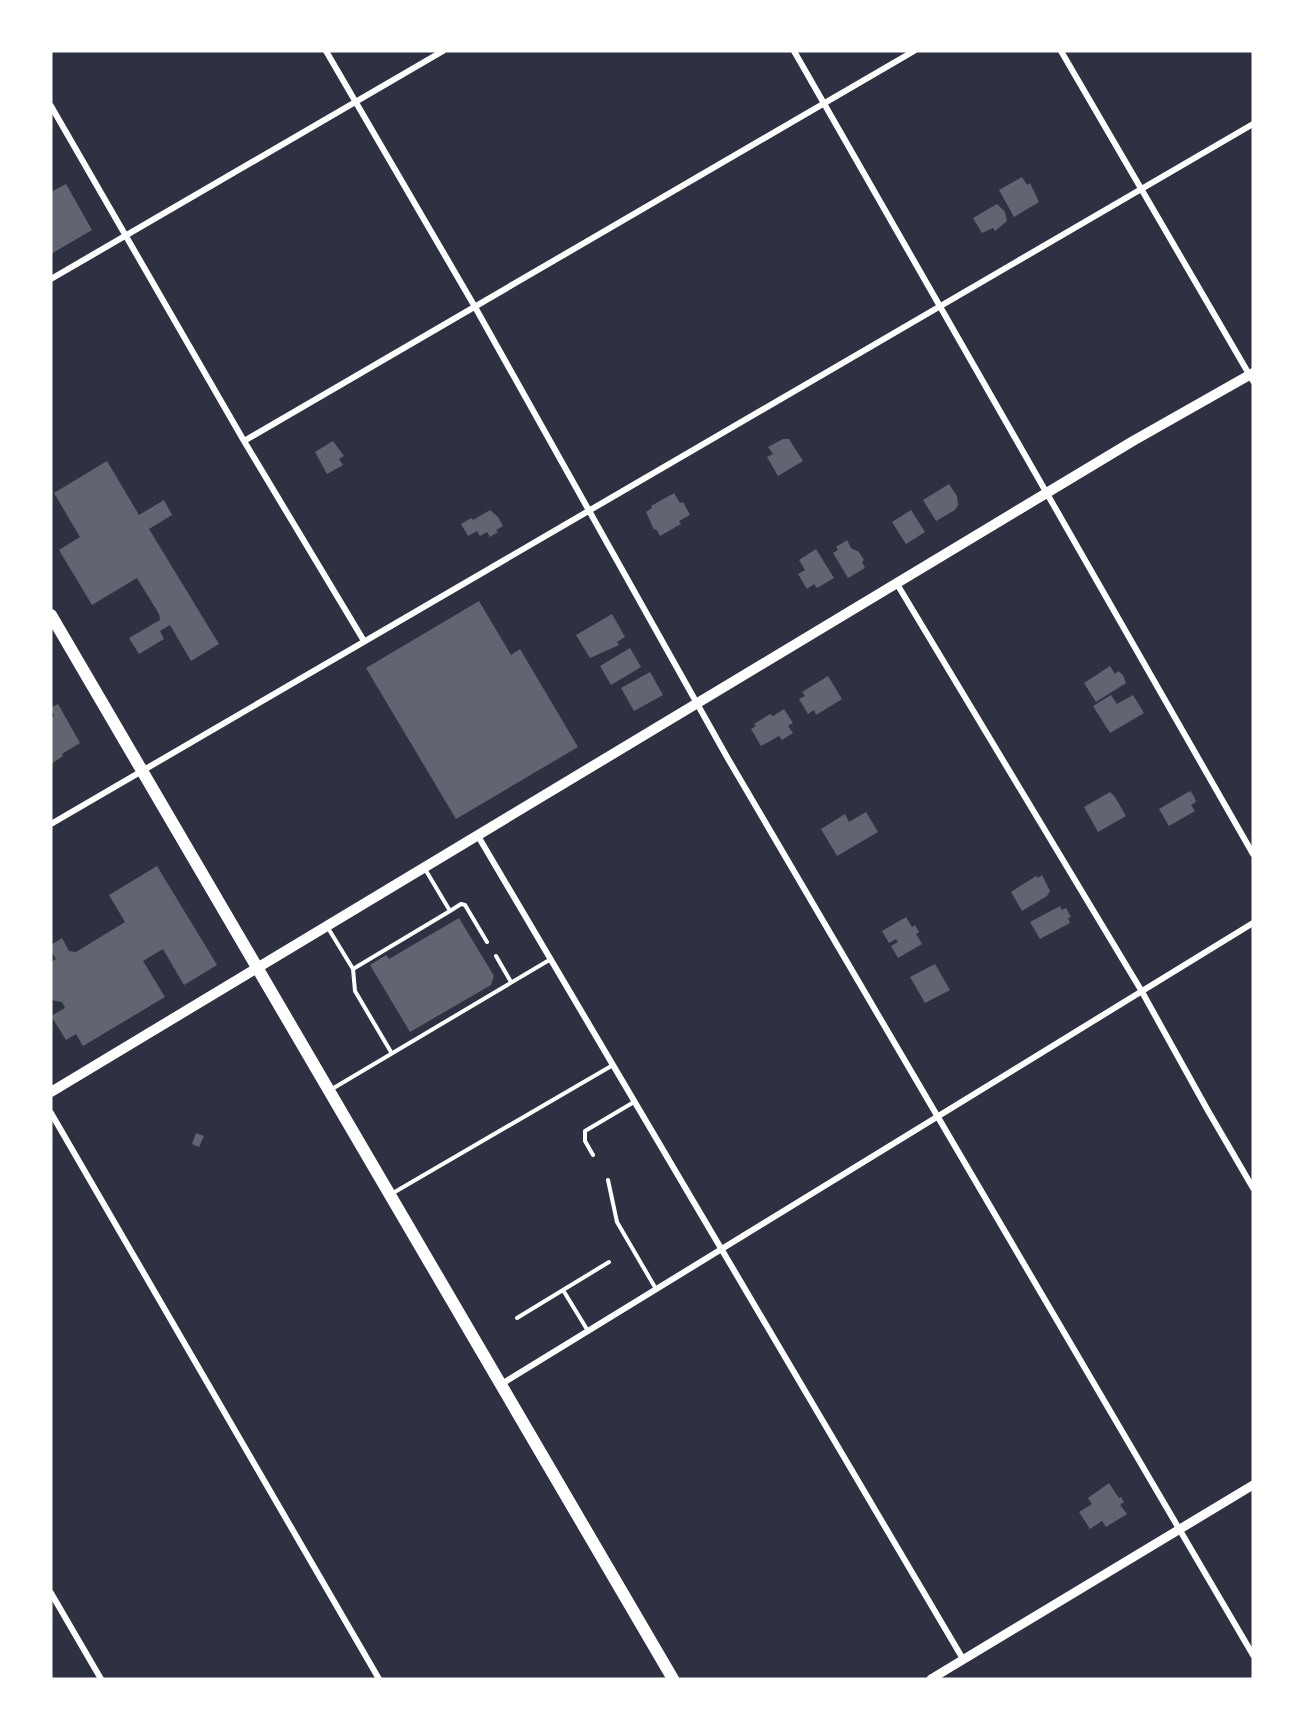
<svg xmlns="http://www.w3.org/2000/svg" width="1304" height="1730" font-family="Poppins,sans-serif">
  <rect width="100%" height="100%" fill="#2d3142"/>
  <!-- building -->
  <path fill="#626471" d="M1022,177L1027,185L1030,183L1039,202L1014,217L999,190Z
    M66,184L92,230L51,254V192Z
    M997,204L1005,212L1007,221L995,231L993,228L982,233L973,218Z
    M783,439H789L803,461L778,476L767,457L773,454L768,447Z
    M333,441L344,456L339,459L343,465L327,474L315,452Z
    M107,461L139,515L164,500L172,515L149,529L219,644L191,661L170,625L160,631L164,639L139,654L129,638L160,620L159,614L137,578L92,605L59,550L80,537L54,493Z
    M949,484L957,496L958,505L955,510L936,521L923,500Z
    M674,493L680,503L683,502L690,515L679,521L681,524L660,536L656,529L654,530L646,512L652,508L651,506Z
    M490,510L498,517L503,526L496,530L498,532L490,537L487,532L480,536L477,531L468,536L461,524L471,518L473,520Z
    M911,510L925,532L906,544L892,522Z
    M847,540L851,548L859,552L864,560L862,562L865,568L848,578L833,553L838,550L836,547Z
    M816,549L834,578L817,588L814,584L807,589L798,574L805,570L799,560Z
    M479,601L511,655L520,649L578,747L456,819L366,668Z
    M612,614L625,637L617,642L619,645L590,658L576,635Z
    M630,648L641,667L611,685L600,666Z
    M1110,666L1115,674L1118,671L1123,675L1126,683L1096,702L1084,683Z
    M650,672L663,695L634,711L621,688Z
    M828,676L842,699L816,715L814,710L808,714L799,699L805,696L802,692Z
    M1111,695L1117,704L1133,695L1144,713L1110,733L1093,706Z
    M58,704L80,743L62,754L63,756L51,764V718L54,716L51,708Z
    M784,709L793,723L788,726L793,733L782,740L779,736L761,746L751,729L756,726L754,724L770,714L773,716Z
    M1190,791L1194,796L1196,802L1191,805L1195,811L1169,826L1159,809Z
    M1110,792L1115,797L1126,816L1098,832L1084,807Z
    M866,812L878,832L837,856L821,829L845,814L849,822Z
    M157,866L217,965L184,985L163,949L143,961L165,997L83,1046L76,1034L66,1040L51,1016L65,1008L62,1002L51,1000V962L56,959L51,951V945L62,938L69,951L76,952L125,922L109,895Z
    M1042,875L1050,891L1047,896L1022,911L1011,892L1036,876L1038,878Z
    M1060,906L1062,910L1066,908L1071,917L1068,918L1070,923L1040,939L1030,922Z
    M906,917L912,927L915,925L919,932L916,934L922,944L898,958L891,946L898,942L896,939L889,943L882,931Z
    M459,918L494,976L491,985L410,1032L370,965L386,955L389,959Z
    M935,964L950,990L925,1003L910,977Z
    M196,1133L204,1136L199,1147L192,1144Z
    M1109,1483L1119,1498L1121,1497L1124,1502L1120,1505L1127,1514L1106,1527L1102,1521L1090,1529L1079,1512L1092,1504L1088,1498Z"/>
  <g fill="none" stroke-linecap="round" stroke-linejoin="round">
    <!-- service -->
    <path stroke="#fff" stroke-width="4" d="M450,911L461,904L465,905L487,942
      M328,928L353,969L450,911L425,869
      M496,956L511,982
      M353,969L355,991L391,1052
      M332,1089L551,959
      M593,1155L585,1141V1131L634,1102
      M608,1180L617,1222L656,1289
      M393,1193L613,1065
      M517,1318L563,1290
      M588,1331L563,1290L609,1262"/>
    <!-- minor -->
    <path stroke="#fff" stroke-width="6" d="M326,51L475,307L727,757L1253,1655
      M794,51L1253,854
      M1061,51L1253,381
      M51,106L244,441L364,641
      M51,279L443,51
      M244,441L914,51
      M897,584L1141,990L1207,1109L1253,1188
      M51,824L1253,124
      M478,836L963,1659
      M51,1113L379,1679
      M500,1385L1253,923
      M51,1593L101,1679"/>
    <!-- tertiary -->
    <path stroke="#fff" stroke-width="9" d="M931,1679L1253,1485"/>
    <!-- secondary -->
    <path stroke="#fff" stroke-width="10" d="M51,1092L1133,441L1253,373"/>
    <!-- trunk -->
    <path stroke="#fff" stroke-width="12" d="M51,615L673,1679"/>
  </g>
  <!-- border -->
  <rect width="1304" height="1730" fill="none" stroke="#ffffff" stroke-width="105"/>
</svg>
